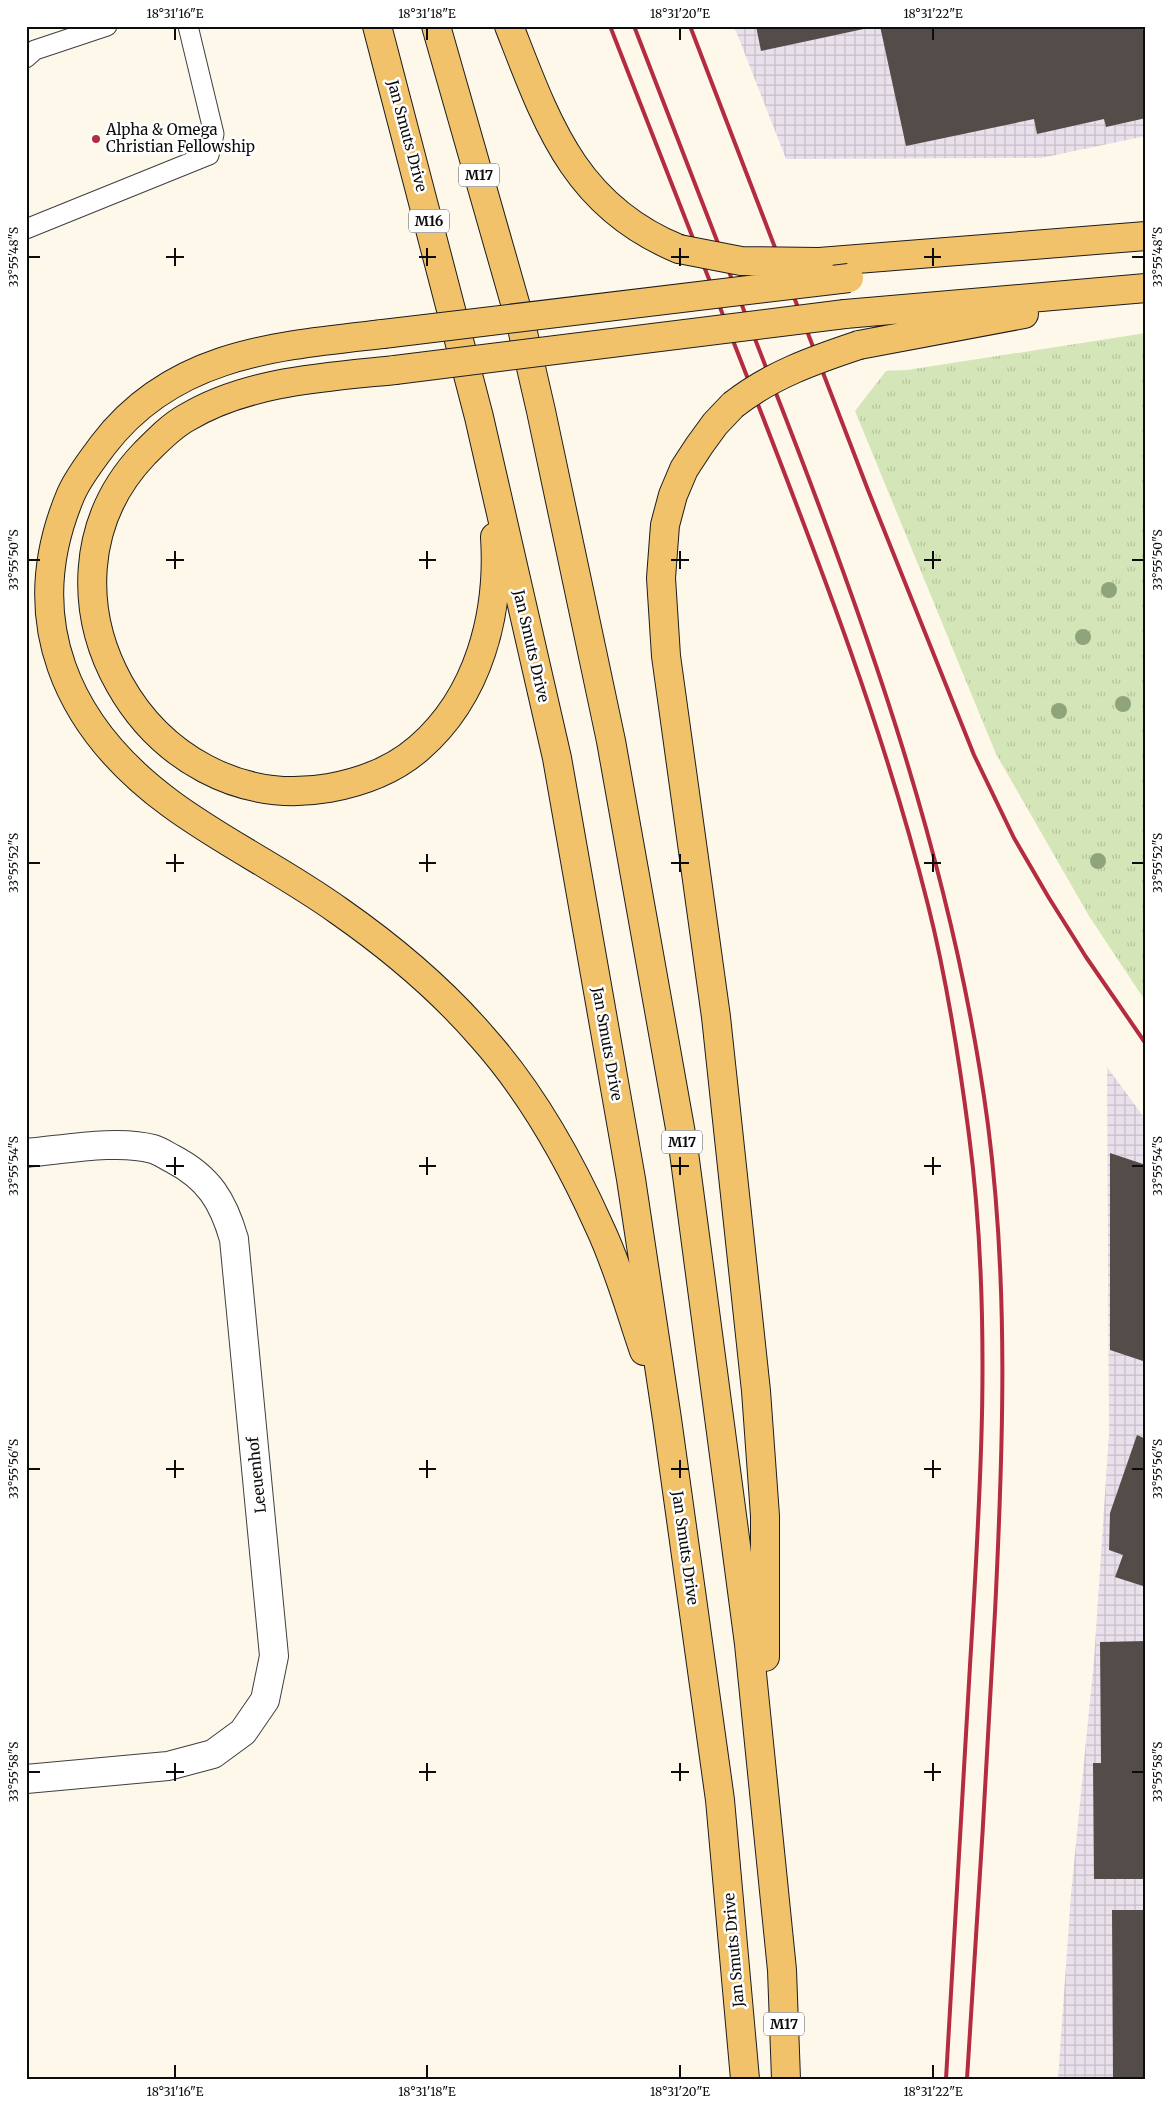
<svg xmlns="http://www.w3.org/2000/svg" width="1172" height="2105" font-family="Merriweather,serif">
  <defs>
    <pattern id="industrial-grid" width="8" height="8" patternUnits="userSpaceOnUse" patternTransform="scale(1.25)"><rect width="8" height="8" fill="#e8e0ea"/><path d="M0 4h8M4 0v8" fill="none" stroke="#c6bfc8"/></pattern>
    <pattern id="grass-tufts" width="24" height="20" patternUnits="userSpaceOnUse" patternTransform="scale(1.25)"><rect width="24" height="20" fill="#d4e6b7"/><path d="M3 7l-1-3M5 7V3M7 7l1-3M15 17l-1-3M17 17v-4M19 17l1-3" fill="none" stroke="#b5c49c"/></pattern>
  </defs>
  <rect width="100%" height="100%" fill="#fef8eb"/>
  <!-- industrial -->
  <path fill="url(#industrial-grid)" d="M734,26H1146V136L1041,158L786,159Z
    M1107,1067L1146,1120V2079H1058L1071,1894L1094,1660L1109,1433Z"/>
  <!-- grass -->
  <path fill="url(#grass-tufts)" d="M1146,333V1002L1089,916L996,754L855,411L886,371L907,370Z"/>
  <!-- building -->
  <path fill="#544c49" d="M756,26H873V27L761,51Z
    M880,26H1142L1146,45V118L1106,127L1104,119L1037,134L1034,119L906,146Z
    M1110,1153L1146,1165V1362L1110,1350Z
    M1137,1435L1146,1439V1587L1115,1577L1123,1555L1109,1550L1110,1513Z
    M1146,1641V1879H1094L1093,1763H1101L1100,1642Z
    M1112,1910H1146V2079H1113Z"/>
  <g fill="none" stroke-linecap="round" stroke-linejoin="round">
    <!-- service casing -->
    <g stroke="#3f3f3f" stroke-width="21">
      <path id="service" d="M26,58L35,50L107,26
        M26,229L209,155L214,134L188,26"/>
    </g>
    <!-- minor casing -->
    <g stroke="#3f3f3f" stroke-width="30">
      <path id="minor" d="M26,1153C62,1150 118,1139 153,1149C160,1151 167,1156 173,1159C209,1178 223,1201 234,1239L274,1656L265,1700L243,1732L213,1754L168,1766L26,1779"/>
    </g>
    <!-- primary casing -->
    <g stroke="#1d1d1d" stroke-width="30">
      <path id="primary" d="M377,26L479,417L557,758L631,1179L667,1419L720,1800L745,2079
        M436,26L521,324L541,411L611,741L683,1145L749,1644L782,1970L786,2079
        M509,26C547,123 574,206 679,249
        M819,262L1146,236
        M845,314L1146,288
        M383,334C277,346 173,353 103,445C92,460 79,476 71,494C18,619 66,727 171,804C224,843 285,872 339,911C392,948 441,989 483,1038C532,1093 569,1159 599,1226C618,1266 630,1310 644,1351
        M859,345L1024,314
        M395,370C326,377 247,381 186,418C170,427 157,441 144,454C15,590 146,820 329,788C362,782 394,770 419,748C479,696 500,614 495,537
        M733,405L715,424L699,446L684,469L673,495L665,525L661,578L666,656L716,1017L756,1391L765,1516V1657"/>
    </g>
    <!-- service -->
    <use href="#service" stroke="#fff" stroke-width="19"/>
    <!-- minor -->
    <use href="#minor" stroke="#fff" stroke-width="28"/>
    <!-- primary -->
    <use href="#primary" stroke="#f1c269" stroke-width="28"/>
    <!-- rail -->
    <path stroke="#b32c40" stroke-width="4" d="M610,26C659,152 708,277 757,402C821,567 885,733 928,905C947,980 959,1058 969,1135C992,1310 981,1489 970,1665C962,1803 954,1941 946,2079
      M634,26C680,145 726,264 772,383C866,623 954,868 988,1125C1009,1287 1003,1450 995,1612C987,1768 977,1923 967,2079
      M690,26L868,490L974,755L1014,838L1049,898L1086,957L1146,1044"/>
    <!-- primary-bridge casing -->
    <g stroke="#1d1d1d" stroke-width="30" stroke-linecap="butt">
      <path id="primary-bridge" d="M679,249L741,261L819,262
        M383,334L849,278
        M395,370L845,314
        M733,405C771,375 814,360 859,345"/>
    </g>
    <!-- primary-bridge -->
    <use href="#primary-bridge" stroke="#f1c269" stroke-width="28"/>
  </g>
  <!-- trees -->
  <g fill="#8fa47b">
    <circle cx="1109" cy="590" r="8"/>
    <circle cx="1083" cy="637" r="8"/>
    <circle cx="1123" cy="704" r="8"/>
    <circle cx="1059" cy="711" r="8"/>
    <circle cx="1098" cy="861" r="8"/>
  </g>
  <!-- ticks -->
  <path fill="none" stroke="#0c0c0c" stroke-width="2" d="M175,28V40M427,28V40M680,28V40M933,28V40M175,248V266M427,248V266M680,248V266M933,248V266M28,257H40M166,257H184M419,257H436M671,257H689M924,257H941M1132,257H1144M175,551V569M427,551V569M680,551V569M933,551V569M28,560H40M166,560H184M419,560H436M671,560H689M924,560H941M1132,560H1144M175,854V872M427,854V872M680,854V872M933,854V872M28,863H40M166,863H184M419,863H436M671,863H689M924,863H941M1132,863H1144M175,1157V1175M427,1157V1175M680,1157V1175M933,1157V1175M28,1166H40M166,1166H184M419,1166H436M671,1166H689M924,1166H941M1132,1166H1144M175,1460V1478M427,1460V1478M680,1460V1478M933,1460V1478M28,1469H40M166,1469H184M419,1469H436M671,1469H689M924,1469H941M1132,1469H1144M175,1763V1781M427,1763V1781M680,1763V1781M933,1763V1781M28,1772H40M166,1772H184M419,1772H436M671,1772H689M924,1772H941M1132,1772H1144M175,2065V2078M427,2065V2078M680,2065V2078M933,2065V2078"/>
  <!-- markers -->
  <circle fill="#b32c40" stroke="#fff" stroke-width="2" cx="96" cy="139" r="5"/>
  <g text-anchor="middle" stroke-width="5" stroke-linejoin="round" paint-order="stroke">
    <!-- shield labels -->
    <g fill="#fff" stroke="#555" stroke-width="1">
      <rect x="459" y="163.5" width="40" height="23" rx="4"/>
      <rect x="409" y="209.5" width="40" height="23" rx="4"/>
      <rect x="662" y="1130.5" width="40" height="23" rx="4"/>
      <rect x="764" y="2012.5" width="40" height="23" rx="4"/>
    </g>
    <g font-size="14" font-weight="bold" fill="#0c0c0c">
      <text x="479" y="180">M17</text>
      <text x="429" y="226">M16</text>
      <text x="682" y="1147">M17</text>
      <text x="784" y="2029">M17</text>
    </g>
    <!-- poi labels -->
    <g font-size="15" fill="#0c0c0c" stroke="#fff" text-anchor="start">
      <text x="106" y="135">Alpha &amp; Omega<tspan x="106" dy="17">Christian Fellowship</tspan></text>
    </g>
    <!-- street labels -->
    <g font-size="15" fill="#0c0c0c" stroke="#fff">
      <text transform="translate(407 136) rotate(75)" y="5">Jan Smuts Drive</text>
      <text transform="translate(531 646) rotate(77)" y="5">Jan Smuts Drive</text>
      <text transform="translate(607 1044) rotate(80)" y="5">Jan Smuts Drive</text>
      <text transform="translate(257 1475) rotate(-96)" y="5">Leeuenhof</text>
      <text transform="translate(685 1548) rotate(82)" y="5">Jan Smuts Drive</text>
      <text transform="translate(734 1950) rotate(-95)" y="5">Jan Smuts Drive</text>
    </g>
  </g>
  <!-- border -->
  <rect width="1172" height="2105" fill="none" stroke="#ffffff" stroke-width="55"/>
  <rect x="28" y="28" width="1116" height="2050" fill="none" stroke="#0c0c0c" stroke-width="2"/>
  <g font-size="12" text-anchor="middle" fill="#0c0c0c">
    <text x="175" y="18">18°31'16"E</text>
    <text x="427" y="18">18°31'18"E</text>
    <text x="680" y="18">18°31'20"E</text>
    <text x="933" y="18">18°31'22"E</text>
    <text transform="translate(14 257) rotate(-90)" y="4">33°55'48"S</text>
    <text transform="translate(1158 257) rotate(-90)" y="4">33°55'48"S</text>
    <text transform="translate(14 560) rotate(-90)" y="4">33°55'50"S</text>
    <text transform="translate(1158 560) rotate(-90)" y="4">33°55'50"S</text>
    <text transform="translate(14 863) rotate(-90)" y="4">33°55'52"S</text>
    <text transform="translate(1158 863) rotate(-90)" y="4">33°55'52"S</text>
    <text transform="translate(14 1166) rotate(-90)" y="4">33°55'54"S</text>
    <text transform="translate(1158 1166) rotate(-90)" y="4">33°55'54"S</text>
    <text transform="translate(14 1469) rotate(-90)" y="4">33°55'56"S</text>
    <text transform="translate(1158 1469) rotate(-90)" y="4">33°55'56"S</text>
    <text transform="translate(14 1772) rotate(-90)" y="4">33°55'58"S</text>
    <text transform="translate(1158 1772) rotate(-90)" y="4">33°55'58"S</text>
    <text x="175" y="2096">18°31'16"E</text>
    <text x="427" y="2096">18°31'18"E</text>
    <text x="680" y="2096">18°31'20"E</text>
    <text x="933" y="2096">18°31'22"E</text>
  </g>
</svg>
